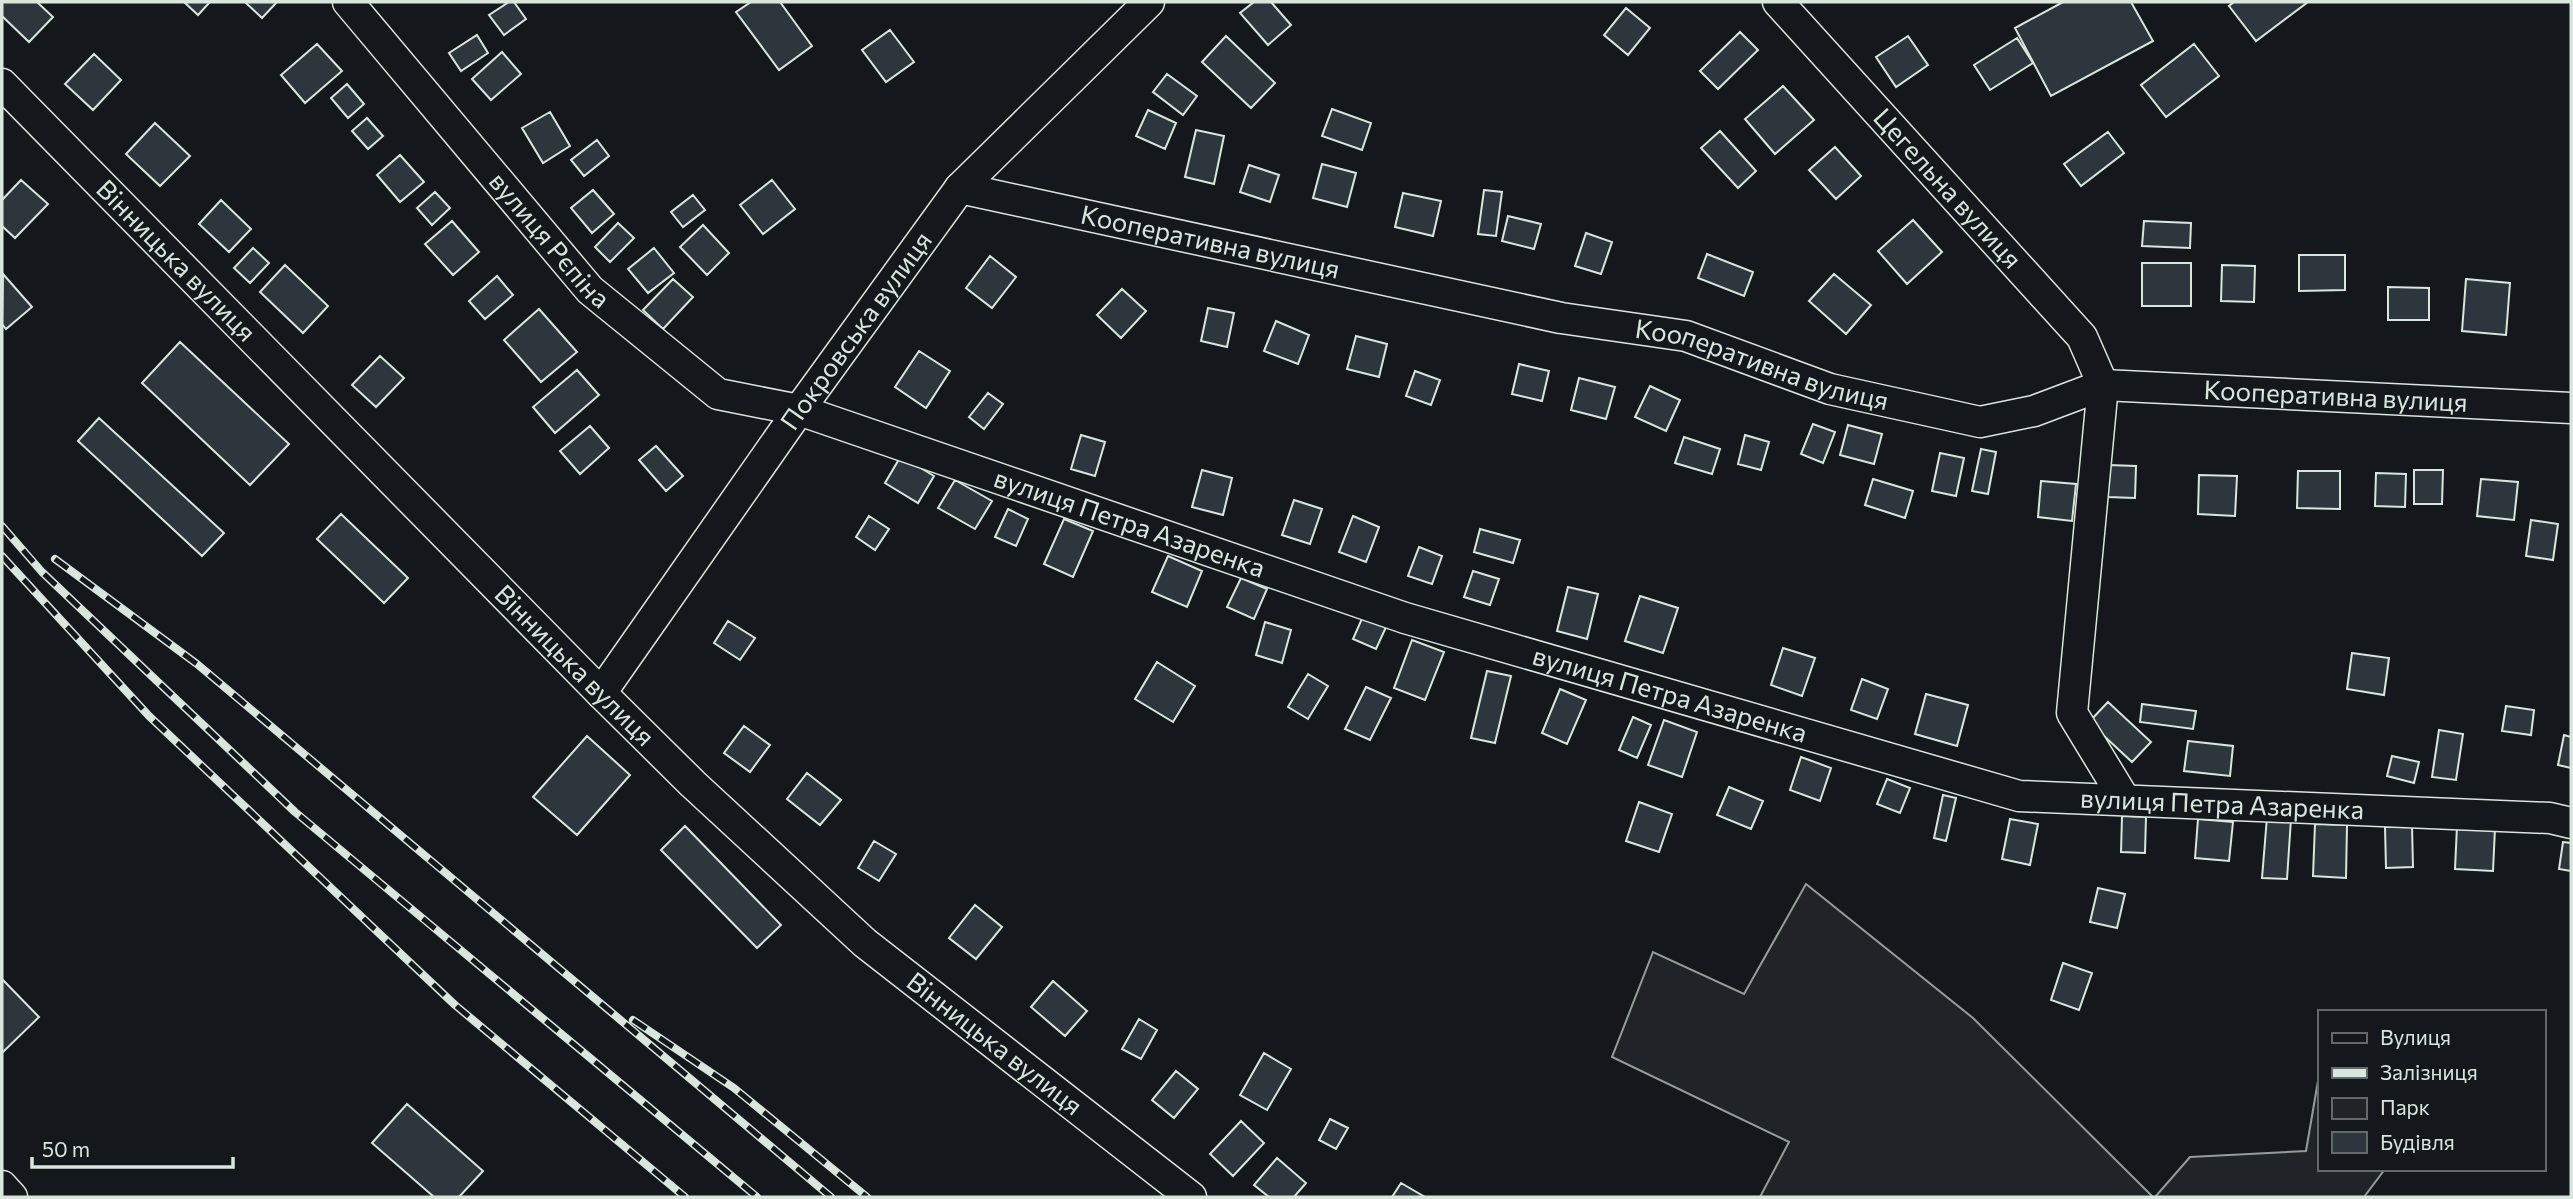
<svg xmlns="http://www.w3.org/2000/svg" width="2573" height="1199" font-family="Commissioner,sans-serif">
  <rect width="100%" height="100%" fill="#14181c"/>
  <!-- green -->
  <path fill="#202428" stroke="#939e99" stroke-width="2" d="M1806,884L1973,1018L2153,1197H1760L1789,1142L1612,1057L1653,952L1744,994Z
    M2319,1075V1169H2385L2364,1197H2155L2190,1157L2306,1151Z"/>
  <!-- building -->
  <path fill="#2c363c" stroke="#d8e6dc" stroke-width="2" d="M2,2H37L53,17L29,42L2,16Z
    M184,2H210L198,15Z
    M245,2H277L262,18Z
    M509,2H514L526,19L504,35L489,15Z
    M751,2H780L812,46L779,70L736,12Z
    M1254,2H1271L1291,25L1268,45L1240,13Z
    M2063,2H2131L2153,41L2051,96L2015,28Z
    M2234,2H2308L2256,41L2229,6Z
    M1626,8L1650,28L1628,55L1604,35Z
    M890,30L914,62L886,82L862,50Z
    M1740,32L1758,50L1718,89L1700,71Z
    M477,35L488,53L461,71L449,53Z
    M1226,36L1275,83L1251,108L1202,62Z
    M1908,36L1928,65L1896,87L1876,57Z
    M2017,38L2033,63L1990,90L1974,65Z
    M317,44L342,71L305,103L281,75Z
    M2194,44L2219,76L2166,117L2141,85Z
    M502,52L521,74L491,100L472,79Z
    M94,54L121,80L93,110L65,84Z
    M1167,74L1197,96L1183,115L1153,92Z
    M347,84L364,104L348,118L331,98Z
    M1783,86L1814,120L1775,154L1745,119Z
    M1332,109L1371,123L1362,150L1322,136Z
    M1148,110L1176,123L1165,149L1136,136Z
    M550,112L570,146L543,163L522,128Z
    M367,118L383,136L368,149L352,131Z
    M155,123L190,156L160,186L126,154Z
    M1196,130L1224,136L1214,184L1185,177Z
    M1720,131L1756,171L1738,188L1701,148Z
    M2108,132L2124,153L2081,186L2064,164Z
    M597,140L609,156L584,176L571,160Z
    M1835,147L1861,176L1836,199L1809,170Z
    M400,155L424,182L400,202L377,175Z
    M1322,164L1356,173L1347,207L1313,198Z
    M1249,165L1279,175L1270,202L1240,192Z
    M21,180L48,204L15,238L2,226V200Z
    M772,180L795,209L763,234L740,205Z
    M593,190L614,214L592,233L571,208Z
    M1484,190L1502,192L1496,236L1478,234Z
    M435,192L450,208L432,225L417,208Z
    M1403,193L1441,201L1433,236L1395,227Z
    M693,195L705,210L683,227L671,212Z
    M221,200L251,229L229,252L199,224Z
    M1508,216L1541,224L1534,249L1502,241Z
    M1913,220L1942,252L1907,284L1878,251Z
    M452,221L479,252L453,275L425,244Z
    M2144,221L2191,223L2190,248L2142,246Z
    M618,223L634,238L610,262L595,247Z
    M703,225L729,253L707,275L680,247Z
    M1586,233L1612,242L1601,274L1575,266Z
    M253,248L269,263L250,283L234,268Z
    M654,248L674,273L648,293L628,269Z
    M1707,254L1753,272L1744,296L1698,278Z
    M2299,255H2345V290L2299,291Z
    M990,256L1016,277L992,308L966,288Z
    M2142,263H2191V306H2142Z
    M285,265L328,306L303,333L260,292Z
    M2222,265L2255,266L2254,302L2221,301Z
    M3,274L32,307L6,329L2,324Z
    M1834,274L1871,305L1846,334L1809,301Z
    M497,276L513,295L485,319L469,301Z
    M673,279L693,297L663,329L643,310Z
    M2466,279L2510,283L2506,335L2462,331Z
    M2388,287L2429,288V320H2388Z
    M1122,289L1146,311L1121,338L1097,315Z
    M1208,308L1234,313L1227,347L1201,341Z
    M539,309L577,352L541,382L504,340Z
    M1276,321L1309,335L1298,364L1264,351Z
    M1356,336L1387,344L1379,377L1347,369Z
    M180,342L289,444L250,485L142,383Z
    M919,351L950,371L926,408L895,387Z
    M380,356L404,378L376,407L352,385Z
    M1519,364L1549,371L1542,401L1512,394Z
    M577,370L599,395L555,433L533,407Z
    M1415,371L1440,380L1431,405L1406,396Z
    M1579,378L1615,387L1606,419L1571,410Z
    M1650,386L1680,400L1666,431L1635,417Z
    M988,393L1003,404L984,429L969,417Z
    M99,418L224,533L202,556L78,441Z
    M1813,424L1835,432L1823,463L1801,454Z
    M1848,425L1882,434L1874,464L1840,455Z
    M590,426L609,448L580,474L560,451Z
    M1081,435L1105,442L1095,476L1071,469Z
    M1745,435L1769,442L1761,470L1738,464Z
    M1684,437L1720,449L1712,474L1675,463Z
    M656,446L683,476L666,491L639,460Z
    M1981,449L1996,452L1988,494L1972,491Z
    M1940,453L1964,458L1956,496L1932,491Z
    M901,456L934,476L918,503L885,483Z
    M2108,465L2136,466L2135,498L2108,497Z
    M1202,470L1232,478L1223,515L1192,507Z
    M2414,470H2443L2442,504H2414Z
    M2298,471H2340V509L2297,508Z
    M2376,473L2406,474L2405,507L2375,506Z
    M2199,475L2237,476L2235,516L2198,514Z
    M1873,479L1913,491L1905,518L1865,505Z
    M2481,479L2518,482L2514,520L2477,516Z
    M955,480L992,501L975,529L938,508Z
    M2041,481L2076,484L2072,521L2038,517Z
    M1294,500L1322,509L1310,544L1282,535Z
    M1008,509L1028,519L1016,546L995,537Z
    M341,514L408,578L384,603L317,539Z
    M869,516L889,529L875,550L856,537Z
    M1353,516L1379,527L1366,562L1339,552Z
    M1064,519L1093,531L1073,577L1044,564Z
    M2531,520L2558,524L2553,560L2526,556Z
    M1480,529L1520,540L1513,563L1474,552Z
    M1419,547L1442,556L1432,584L1408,576Z
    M1168,556L1202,571L1187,607L1152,592Z
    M1473,571L1499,579L1490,605L1464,597Z
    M1241,578L1267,589L1254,619L1227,607Z
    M1568,587L1598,594L1587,639L1557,631Z
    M1640,596L1678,608L1663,653L1625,641Z
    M1364,614L1387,625L1376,649L1353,639Z
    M728,621L755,638L740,660L714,643Z
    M1265,622L1291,630L1282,663L1256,655Z
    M1412,640L1444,652L1425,700L1394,688Z
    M1783,648L1815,658L1802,696L1771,685Z
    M2352,653L2389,658L2384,695L2347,689Z
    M1157,662L1195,686L1173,722L1135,699Z
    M1487,671L1511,676L1495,743L1471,738Z
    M1308,674L1328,686L1308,719L1288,707Z
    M1862,679L1888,689L1877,719L1851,710Z
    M1366,687L1391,698L1370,740L1345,729Z
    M1560,689L1586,700L1567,744L1542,733Z
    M1926,694L1968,705L1957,746L1915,734Z
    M2108,702L2151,742L2132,762L2089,722Z
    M2142,704L2196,711L2193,729L2140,722Z
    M2506,706L2534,710L2531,735L2502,731Z
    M1633,717L1651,725L1637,758L1619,750Z
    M1664,720L1697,732L1682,777L1648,765Z
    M744,726L770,745L750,772L724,753Z
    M2439,730L2463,734L2456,780L2432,777Z
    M2564,735L2571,737V768L2558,765Z
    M587,736L630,775L577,835L533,797Z
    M2188,741L2233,746L2230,776L2184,771Z
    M2392,756L2419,762L2414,783L2387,776Z
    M1801,757L1831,768L1820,801L1790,790Z
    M807,773L841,800L820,825L787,799Z
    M1887,779L1910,788L1900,813L1877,804Z
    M1729,787L1763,801L1751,829L1717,815Z
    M1943,795L1956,798L1946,841L1934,838Z
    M1639,802L1672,814L1659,852L1626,841Z
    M2122,816L2146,817L2145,853L2121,852Z
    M2267,817L2291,819L2287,879L2262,878Z
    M2010,819L2038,824L2030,865L2002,859Z
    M2198,819L2233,822L2229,861L2195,858Z
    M2315,824L2347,825L2346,878L2313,876Z
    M685,826L781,925L757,948L661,850Z
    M2412,826L2413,867L2386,868L2385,827Z
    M2457,826L2495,828L2493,871L2455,869Z
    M874,841L896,854L879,881L858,868Z
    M2563,842L2571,843V871L2559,869Z
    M2098,888L2125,894L2117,928L2090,922Z
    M975,905L1002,927L976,959L949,938Z
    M2063,963L2092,973L2079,1010L2051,1000Z
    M2,979L39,1017L2,1053Z
    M1053,981L1087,1011L1065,1036L1031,1007Z
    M1139,1019L1157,1030L1141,1059L1122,1049Z
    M1264,1053L1291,1069L1267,1110L1240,1095Z
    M1176,1071L1198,1089L1174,1118L1152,1100Z
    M407,1104L483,1171L459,1197H434L372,1143Z
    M1330,1119L1348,1128L1336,1149L1319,1140Z
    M1241,1121L1264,1143L1233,1176L1210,1154Z
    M1277,1158L1306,1183L1294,1197H1269L1254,1185Z
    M1401,1183L1425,1197H1392Z"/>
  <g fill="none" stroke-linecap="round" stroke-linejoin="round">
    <!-- minor casing -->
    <g stroke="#d8e6dc" stroke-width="33">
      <g id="minor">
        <path id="s1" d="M348,2L590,290L718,394L799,410L1405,618L2019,796L2550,818L2571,823"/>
        <path id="s2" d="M1778,2L2082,337L2103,385L2072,713L2125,800"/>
        <path id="s3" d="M2,84L601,693L693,784L865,943L1191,1197"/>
        <path id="s4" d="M960,188L1561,318L1686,336L1830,389L1980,422L2034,411L2103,385L2571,408"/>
        <path id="s5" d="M601,693L799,410L960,188L1149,2"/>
        <path d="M2,1186L12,1197"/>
      </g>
    </g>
    <!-- minor -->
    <use href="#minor" stroke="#14181c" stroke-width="30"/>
    <!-- rail casing -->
    <g stroke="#d8e6dc" stroke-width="8">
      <path id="rail" d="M2,526L42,572L295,812L757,1197
        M2,556L149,716L455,1005L685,1197
        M55,559L197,664L831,1197
        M633,1020L734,1088L867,1197"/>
    </g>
    <!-- rail -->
    <use href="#rail" stroke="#14181c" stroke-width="5" stroke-dasharray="16" stroke-linecap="butt"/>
  </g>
  <g text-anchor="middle" stroke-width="5" stroke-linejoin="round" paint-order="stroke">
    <!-- street labels -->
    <g font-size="26" fill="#d8e6dc" stroke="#14181c">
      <text dy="9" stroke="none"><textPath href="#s2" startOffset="252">Цегельна вулиця</textPath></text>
      <text dy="9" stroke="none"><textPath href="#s1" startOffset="312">вулиця Рєпіна</textPath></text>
      <text dy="9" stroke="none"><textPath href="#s4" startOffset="256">Кооперативна вулиця</textPath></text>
      <text dy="9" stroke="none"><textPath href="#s3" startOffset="248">Вінницька вулиця</textPath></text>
      <text dy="9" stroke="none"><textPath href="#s5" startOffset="443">Покровська вулиця</textPath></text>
      <text dy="9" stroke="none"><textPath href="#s4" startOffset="822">Кооперативна вулиця</textPath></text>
      <text dy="9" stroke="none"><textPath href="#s4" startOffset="1410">Кооперативна вулиця</textPath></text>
      <text dy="9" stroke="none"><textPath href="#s1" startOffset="973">вулиця Петра Азаренка</textPath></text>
      <text dy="9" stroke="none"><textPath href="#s3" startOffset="816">Вінницька вулиця</textPath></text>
      <text dy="9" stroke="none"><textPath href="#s1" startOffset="1540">вулиця Петра Азаренка</textPath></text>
      <text dy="9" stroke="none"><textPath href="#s1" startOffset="2107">вулиця Петра Азаренка</textPath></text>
      <text dy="9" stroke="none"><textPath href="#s3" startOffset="1382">Вінницька вулиця</textPath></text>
    </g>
  </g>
  <!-- border -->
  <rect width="2573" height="1199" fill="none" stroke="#d8e6dc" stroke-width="7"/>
  <!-- legend -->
  <rect x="2318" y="1010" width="228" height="161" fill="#14181c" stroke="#626a69" stroke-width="2"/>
  <rect x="2332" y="1033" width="35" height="10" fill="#14181c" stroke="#626a69" stroke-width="2"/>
  <text x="2380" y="1045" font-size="21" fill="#d8e6dc">Вулиця</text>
  <rect x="2332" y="1068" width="35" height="10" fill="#d8e6dc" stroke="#626a69" stroke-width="2"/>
  <text x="2380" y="1080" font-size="21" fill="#d8e6dc">Залізниця</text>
  <rect x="2332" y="1098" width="35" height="21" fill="#202428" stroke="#626a69" stroke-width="2"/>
  <text x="2380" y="1115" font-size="21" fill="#d8e6dc">Парк</text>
  <rect x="2332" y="1132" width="35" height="21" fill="#2c363c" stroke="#626a69" stroke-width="2"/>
  <text x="2380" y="1150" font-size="21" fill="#d8e6dc">Будівля</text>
  <!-- scale -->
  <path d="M32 1157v10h201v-10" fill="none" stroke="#d8e6dc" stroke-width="3.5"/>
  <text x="42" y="1157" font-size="21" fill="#d8e6dc" stroke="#14181c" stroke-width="5" paint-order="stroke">50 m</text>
</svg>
